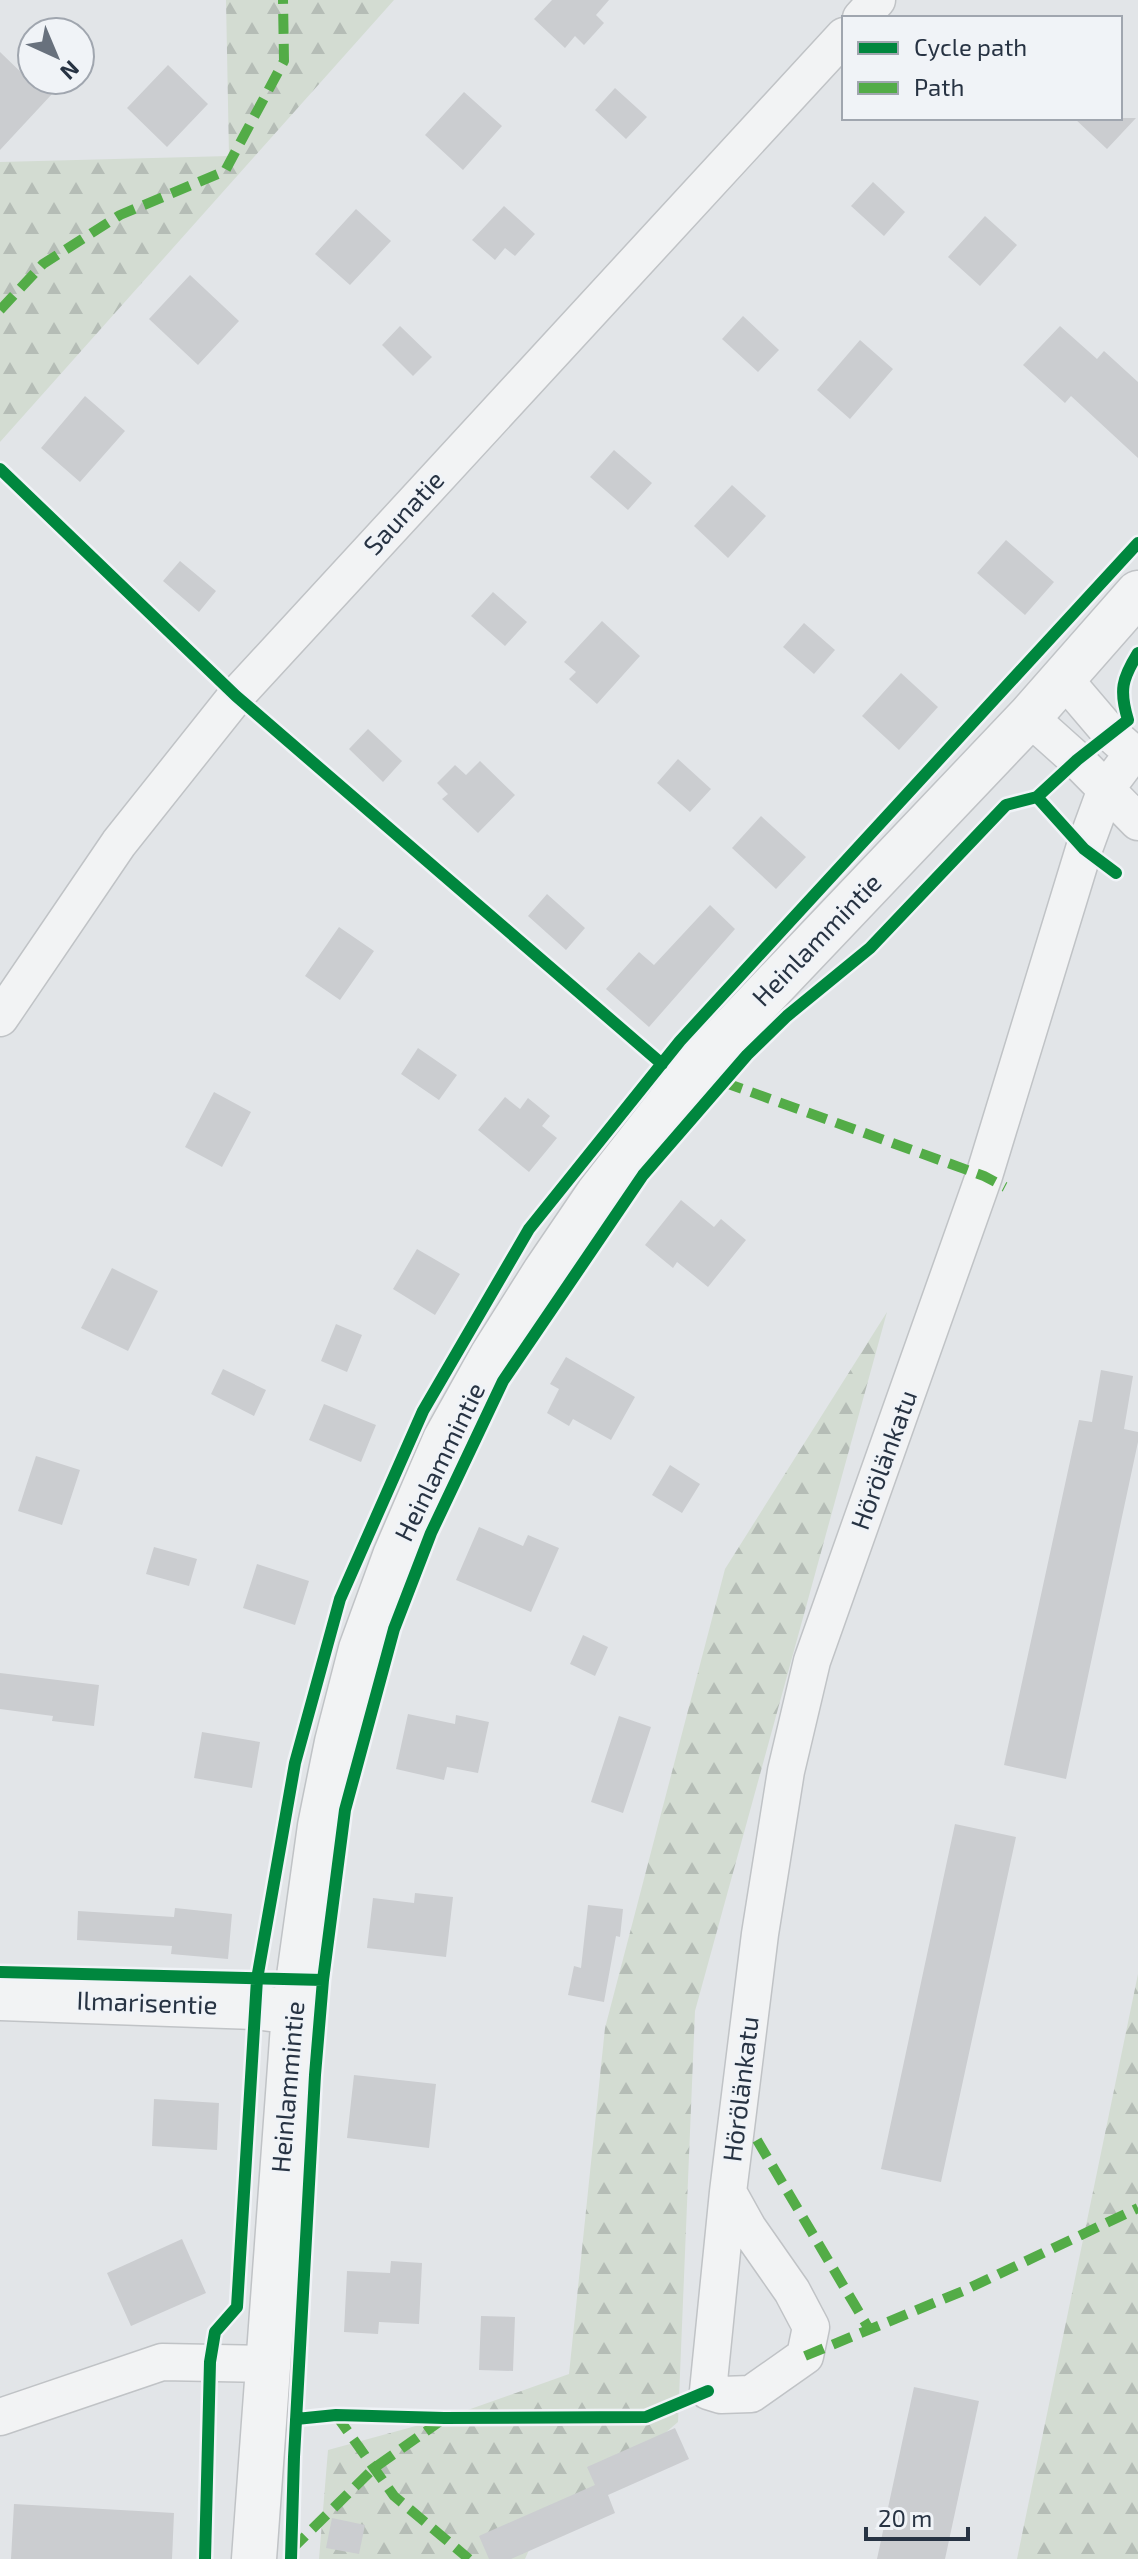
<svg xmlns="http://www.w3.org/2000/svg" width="1138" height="2559" font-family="'Exo 2',sans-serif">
  <defs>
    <pattern id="forest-firs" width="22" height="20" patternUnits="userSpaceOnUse" patternTransform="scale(2)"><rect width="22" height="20" fill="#d3dcd2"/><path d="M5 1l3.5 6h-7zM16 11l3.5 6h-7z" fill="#b5bdb6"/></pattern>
  </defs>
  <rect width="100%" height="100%" fill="#e2e5e8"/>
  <!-- forest -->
  <path fill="url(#forest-firs)" d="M226,0H394L0,442V162L229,156Z
    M887,1312L695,2011L678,2422L529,2550L525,2559H319L328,2450L445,2418L569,2374L605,2028L725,1569Z
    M1138,1974V2559H1017Z"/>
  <!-- building -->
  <path fill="#cbcdd0" d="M552,0H609L596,15L604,23L584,45L575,36L565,48L534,19Z
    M0,52L29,80H65L0,150Z
    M168,65L208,104L167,147L127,108Z
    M615,88L647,117L626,139L595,110Z
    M464,92L502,126L463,170L425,135Z
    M1074,118H1136L1107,149Z
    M873,182L905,212L884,236L851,206Z
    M504,206L535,234L515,256L505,248L495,260L472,240Z
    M356,209L391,241L350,285L315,254Z
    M985,216L1017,245L980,286L948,257Z
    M190,275L239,321L198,365L149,319Z
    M743,316L779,350L758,372L722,339Z
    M400,326L432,357L413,376L382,345Z
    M1060,326L1097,359L1104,351L1138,382V458L1071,396L1065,403L1023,365Z
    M860,340L893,369L850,419L817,390Z
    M85,396L125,431L80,482L41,448Z
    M614,450L652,483L628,510L590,477Z
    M732,485L766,516L728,558L694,526Z
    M1006,540L1054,582L1025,615L977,573Z
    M180,561L216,591L199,612L163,581Z
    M493,592L527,622L505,646L471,616Z
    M602,621L640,656L597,704L569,679L576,672L564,662Z
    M804,623L835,650L814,674L783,647Z
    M901,673L938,707L899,750L862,716Z
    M368,729L402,761L383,782L349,749Z
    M678,759L711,789L690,812L657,783Z
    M480,761L515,795L478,833L442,799L448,794L437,783L455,765L466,775Z
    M761,816L806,857L776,889L732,848Z
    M547,894L585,928L566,950L528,916Z
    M710,905L735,929L649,1027L606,989L639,952L654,965Z
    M339,927L374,951L340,1000L305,976Z
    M418,1048L457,1075L439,1100L401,1074Z
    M214,1092L251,1112L222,1167L185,1147Z
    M505,1097L520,1109L528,1098L550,1116L542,1126L557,1138L529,1172L478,1130Z
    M681,1200L714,1227L721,1219L746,1240L708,1287L677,1262L673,1268L645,1245Z
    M417,1249L460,1274L435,1315L393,1289Z
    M112,1268L158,1291L128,1351L81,1328Z
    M336,1324L362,1335L347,1372L321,1361Z
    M566,1357L635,1397L611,1440L573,1419L569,1426L547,1413L559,1389L550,1384Z
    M223,1369L266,1390L254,1416L211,1394Z
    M1101,1370L1133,1376L1124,1429L1138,1432V1442L1066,1779L1004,1765L1079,1420L1092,1422Z
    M324,1404L376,1425L361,1462L309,1440Z
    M36,1456L80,1470L62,1525L18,1511Z
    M670,1465L700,1484L682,1513L652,1495Z
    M479,1527L523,1546L528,1535L559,1548L531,1612L456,1580Z
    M154,1547L197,1559L189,1586L146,1574Z
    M257,1564L309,1581L295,1625L243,1608Z
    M583,1635L608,1647L595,1676L570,1664Z
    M0,1673L99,1685L94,1726L52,1721L53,1716L0,1709Z
    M408,1714L455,1724L456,1715L489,1722L478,1773L447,1767L444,1780L396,1769Z
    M619,1716L651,1727L623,1813L591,1802Z
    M202,1732L260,1742L252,1788L194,1778Z
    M955,1824L1016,1837L941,2182L881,2169Z
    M415,1893L453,1897L446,1957L367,1948L373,1898L414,1903Z
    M588,1905L623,1909L620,1937L616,1936L604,2002L568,1995L574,1966L581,1968Z
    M175,1908L232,1914L228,1959L171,1954L172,1946L77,1940L78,1911L174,1917Z
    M354,2075L436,2084L429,2148L347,2138Z
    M154,2099L219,2103L217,2150L152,2146Z
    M182,2239L206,2293L131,2326L107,2273Z
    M391,2261L422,2263L419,2324L379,2322L378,2334L344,2332L347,2271L390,2273Z
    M481,2316L515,2317L513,2371L479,2370Z
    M914,2387L979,2401L945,2559H877Z
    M675,2428L689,2459L608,2495L615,2513L511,2559H489L479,2536L595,2485L587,2467Z
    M14,2504L174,2513L172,2559H11Z
    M332,2518L365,2525L359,2554L326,2548Z"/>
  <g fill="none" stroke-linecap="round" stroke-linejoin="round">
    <!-- minor casing -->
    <g stroke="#c0c3c6" stroke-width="39">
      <path id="minor" d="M861,18L877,0
        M1064,679L1110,733L1138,758
        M1029,717L1077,760L1138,822
        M0,1018L119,843L236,696L844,36
        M728,2192L748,2228L792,2291L811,2327L805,2356L751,2394L721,2395L708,2391L728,2192L760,1934L786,1771L812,1661L984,1176L1084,849L1106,789L1133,753
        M0,2417L162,2362L268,2364"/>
    </g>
    <!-- tertiary casing -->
    <g stroke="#c0c3c6" stroke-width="47">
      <path id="tertiary" d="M0,1998L255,2007L294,2012
        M254,2559L294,2012L320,1826L337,1742L361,1649L395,1556L445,1440L492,1356L545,1272L598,1194L701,1062L1029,717L1138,593"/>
    </g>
    <!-- minor -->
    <use href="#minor" stroke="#f2f3f4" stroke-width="36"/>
    <!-- tertiary -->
    <use href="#tertiary" stroke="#f2f3f4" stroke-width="44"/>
    <!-- quiet -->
    <path stroke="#53ac47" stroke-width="10" stroke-dasharray="20 10" stroke-linecap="butt" d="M0,310L43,264L120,215L225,171L284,61L283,0
      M723,1082L984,1176L1005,1187
      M757,2140L869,2329
      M805,2356L963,2291L1138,2208
      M336,2415L394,2496L469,2559
      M291,2550L374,2468L442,2420"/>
    <!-- cycleway casing -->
    <g stroke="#f0f3f7" stroke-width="17">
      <path id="cycleway" d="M0,469L236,696L662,1064
        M1037,797L1084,849L1116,873
        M0,1972L323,1980
        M296,2419L336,2415L444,2418L646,2417L708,2391
        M205,2559L210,2362L215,2332L237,2307L257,1979L295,1763L340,1599L423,1411L529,1229L680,1041L1138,543
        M291,2559L294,2457L315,2075L323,1980L345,1810L394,1629L431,1533L503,1381L643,1175L747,1055L787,1016L870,948L1006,805L1037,797L1077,760L1128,720C1119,690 1122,679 1138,653"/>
    </g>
    <!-- cycleway -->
    <use href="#cycleway" stroke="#00873e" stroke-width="12"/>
  </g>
  <g text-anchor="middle" stroke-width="6" stroke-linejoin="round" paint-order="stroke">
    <!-- street labels -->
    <g font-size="26" fill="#273343" stroke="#f0f3f7">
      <text transform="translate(404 513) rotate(-47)" y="9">Saunatie</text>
      <text transform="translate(817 940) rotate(-46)" y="9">Heinlammintie</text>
      <text transform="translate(884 1460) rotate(-70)" y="9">Hörölänkatu</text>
      <text transform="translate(440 1462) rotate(-64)" y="9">Heinlammintie</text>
      <text transform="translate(147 2003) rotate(2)" y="9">Ilmarisentie</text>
      <text transform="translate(288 2087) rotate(-85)" y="9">Heinlammintie</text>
      <text transform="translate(741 2089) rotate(-83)" y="9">Hörölänkatu</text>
    </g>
  </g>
  <!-- legend -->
  <rect x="842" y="16" width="280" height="104" fill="#f0f3f7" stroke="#a0a6af" stroke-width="2"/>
  <rect x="858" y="42" width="40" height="12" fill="#00873e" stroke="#a0a6af" stroke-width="2"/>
  <text x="914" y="56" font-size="24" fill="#273343">Cycle path</text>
  <rect x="858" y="82" width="40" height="12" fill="#53ac47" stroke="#a0a6af" stroke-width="2"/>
  <text x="914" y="96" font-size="24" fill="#273343">Path</text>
  <!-- north arrow -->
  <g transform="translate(56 56) rotate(136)"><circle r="38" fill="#f0f3f7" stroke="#a0a6af" stroke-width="2"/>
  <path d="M0-6L14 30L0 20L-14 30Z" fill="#68717d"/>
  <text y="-12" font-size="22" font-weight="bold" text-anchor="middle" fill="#273343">N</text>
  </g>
  <!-- scale -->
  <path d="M866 2527v12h102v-12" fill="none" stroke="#273343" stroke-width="4"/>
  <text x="878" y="2527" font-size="24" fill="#273343" stroke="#f0f3f7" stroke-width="6" paint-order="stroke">20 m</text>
</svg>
